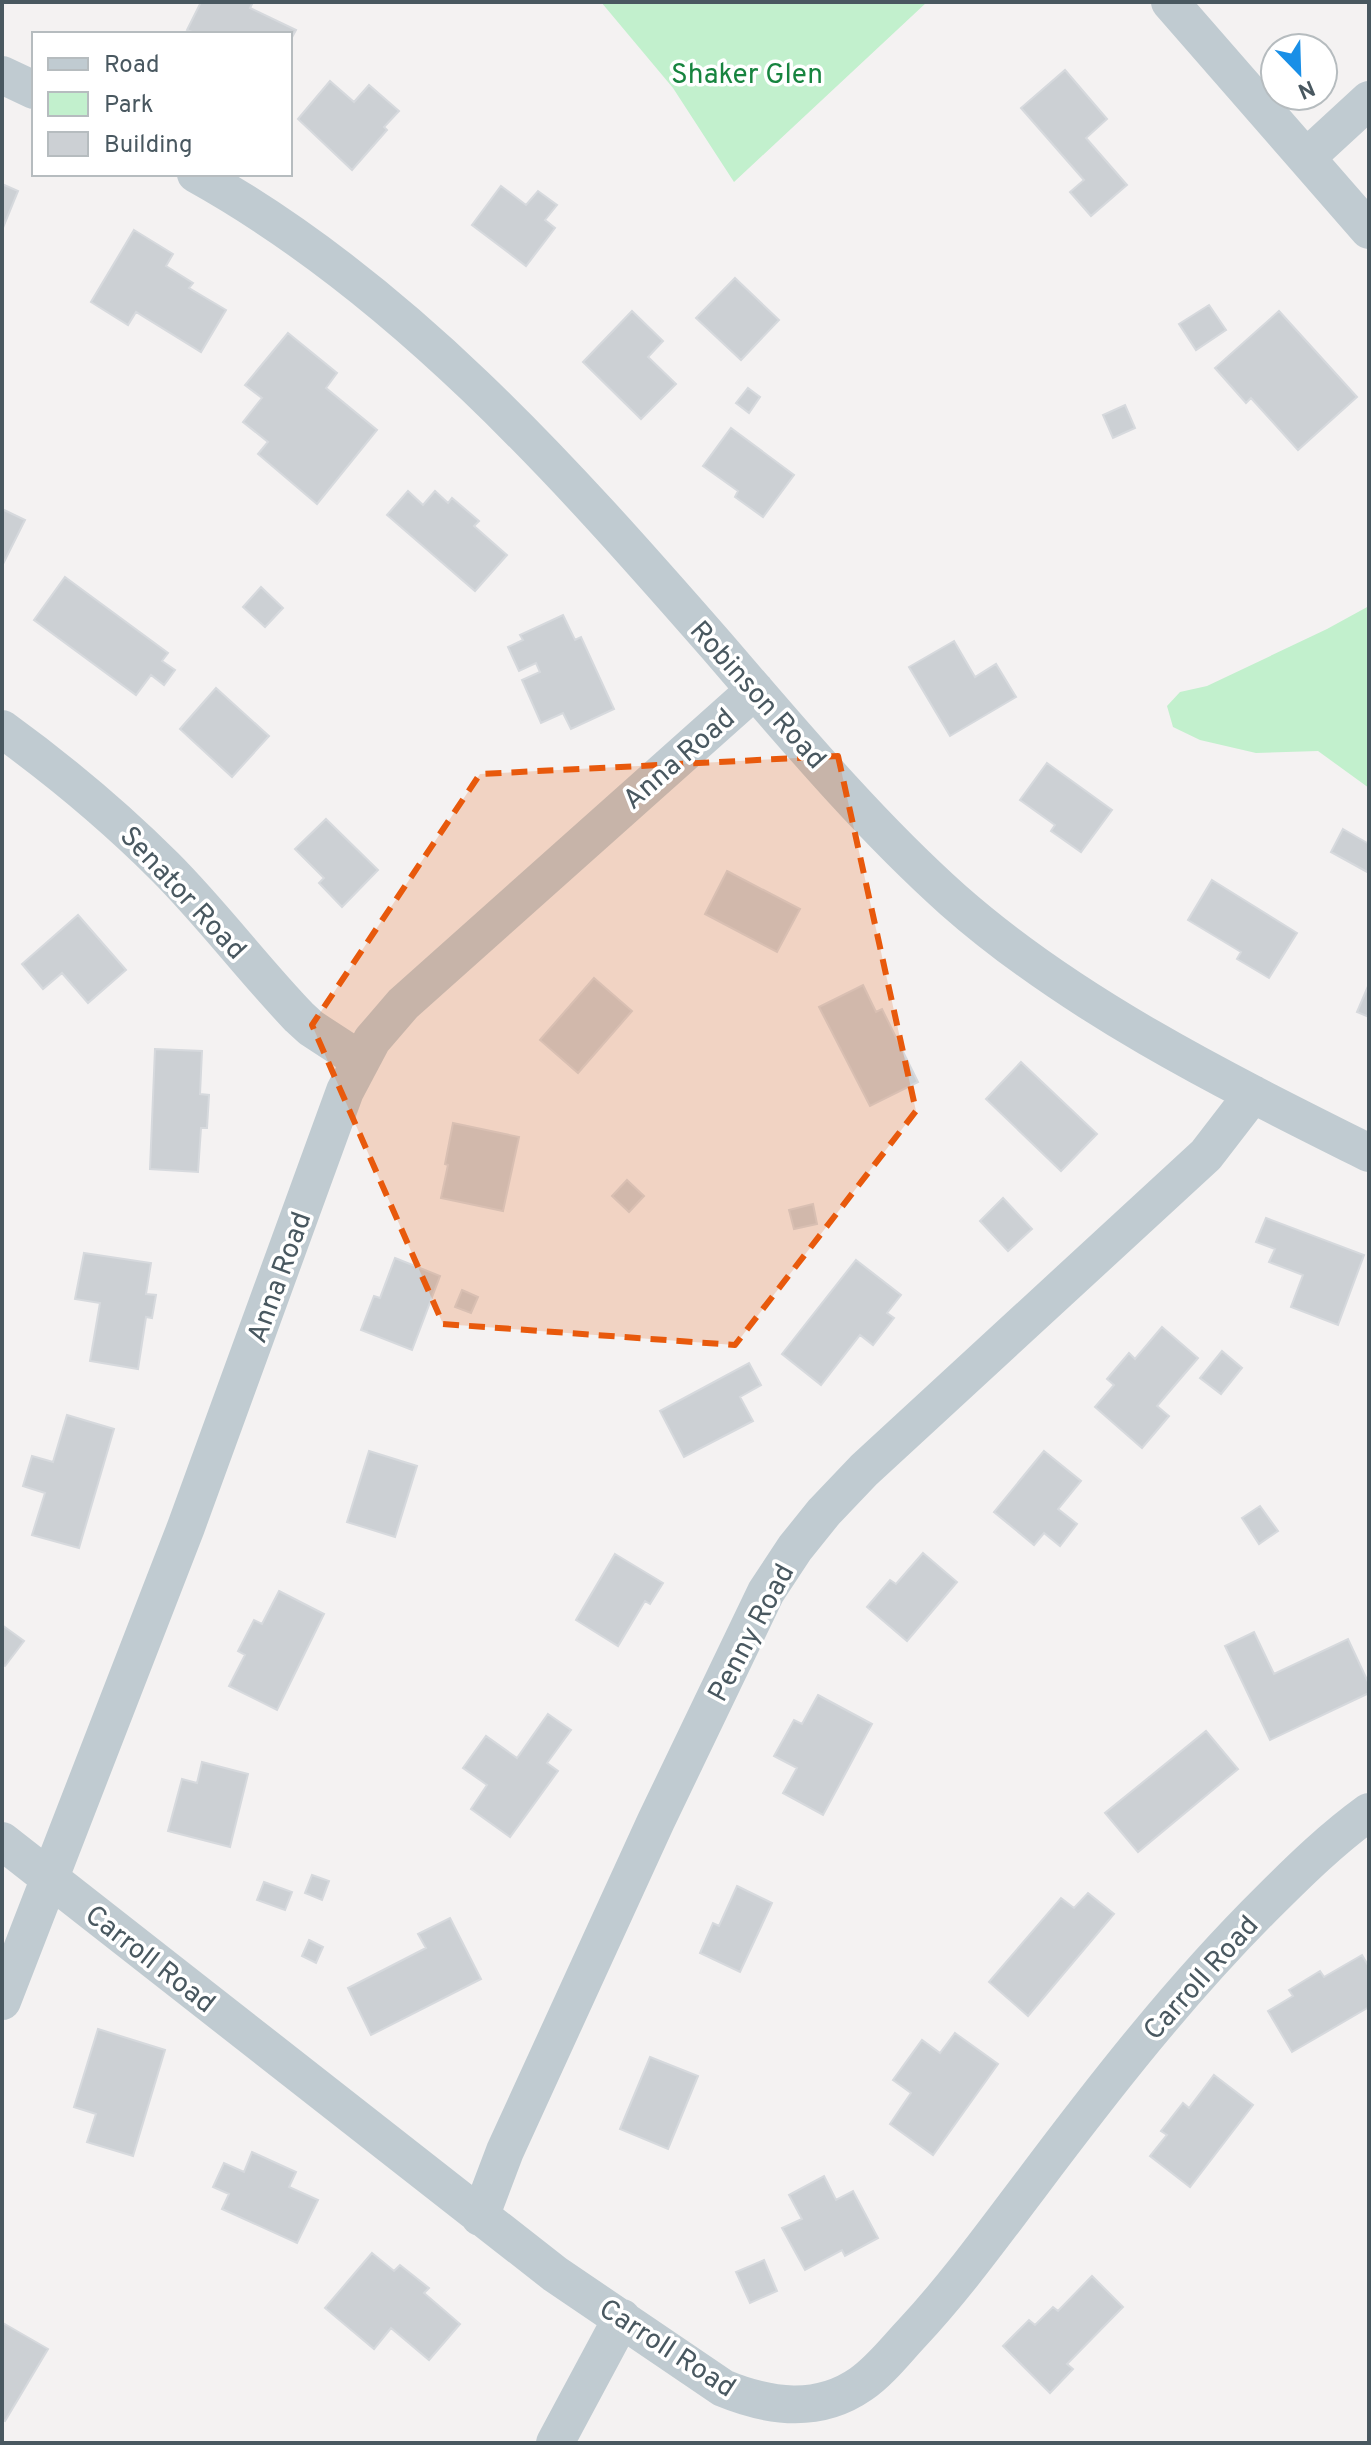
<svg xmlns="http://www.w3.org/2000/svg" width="1371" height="2445" font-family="Overpass,sans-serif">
  <rect width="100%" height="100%" fill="#f4f2f2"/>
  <!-- green -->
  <path fill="#c2f0cd" d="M601,2H927L734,182L673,88Z
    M1369,606V788L1318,751L1256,753L1200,740L1173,727L1167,706L1180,692L1207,686L1327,629Z"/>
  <!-- building -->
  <path fill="#ccd0d4" stroke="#d6d9dd" stroke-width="2" d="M201,2H253L250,8L296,30L290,41V34H197L187,30Z
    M1065,70L1107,119L1086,138L1127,185L1091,216L1070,192L1084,180L1021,108Z
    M330,81L354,102L369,85L399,111L384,127L387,130L352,170L298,119Z
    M2,184L18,191L2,230Z
    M501,186L526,205L538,191L557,205L545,220L555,228L526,266L472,225Z
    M134,230L173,254L166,266L193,283L189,288L226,310L201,352L136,312L128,325L91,302Z
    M735,278L779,320L741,360L696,318Z
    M1209,305L1226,330L1196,350L1179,324Z
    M632,311L663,341L648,357L676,384L641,419L583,362Z
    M1279,311L1357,397L1298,450L1251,398L1246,403L1215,368Z
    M288,333L337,373L326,388L377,430L317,504L258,454L268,442L243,422L262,398L245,385Z
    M748,388L760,397L749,413L736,403Z
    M1125,405L1135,428L1113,438L1103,415Z
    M731,428L794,475L763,517L735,497L738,491L703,466Z
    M408,491L423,505L435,491L448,503L452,498L479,521L474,526L507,555L475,591L387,515Z
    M2,509L25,520L2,566Z
    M65,577L168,653L162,661L175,670L164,685L151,675L136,695L34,620Z
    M261,587L283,608L265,627L243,607Z
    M563,615L575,640L581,637L614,709L571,729L563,713L541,723L522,680L540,672L536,663L519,671L508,647L523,640L520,635Z
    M954,641L975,677L996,664L1016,697L950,736L909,667Z
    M216,688L269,736L232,777L180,729Z
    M1047,763L1112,810L1081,852L1051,831L1055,825L1020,800Z
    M326,819L378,870L342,907L319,883L324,878L295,849Z
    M1343,829L1369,844V873L1331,852Z
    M727,871L800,909L777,952L705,914Z
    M1212,880L1297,933L1269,978L1237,959L1241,952L1188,920Z
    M78,915L126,970L88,1003L62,973L43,989L22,964Z
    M594,978L632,1011L578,1073L540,1040Z
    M1369,984V1017L1357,1012Z
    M863,985L876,1012L882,1009L918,1082L870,1106L819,1007Z
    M155,1049L202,1051L200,1094L209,1095L207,1128H201L198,1172L150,1169Z
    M1021,1062L1097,1134L1061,1171L986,1099Z
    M453,1123L519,1137L503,1211L441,1198L448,1165L445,1164Z
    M627,1180L644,1196L629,1212L612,1196Z
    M1003,1198L1032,1229L1008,1251L980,1221Z
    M813,1204L817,1224L794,1229L789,1210Z
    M1266,1218L1364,1255L1338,1325L1291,1307L1303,1275L1269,1262L1275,1249L1256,1242Z
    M84,1253L151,1263L146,1294L156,1295L152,1318L146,1317L138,1369L90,1361L100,1303L75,1299Z
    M395,1258L440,1276L412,1350L361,1330L374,1296L380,1298Z
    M856,1260L901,1295L887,1313L894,1318L873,1345L860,1335L821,1385L782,1354Z
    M462,1290L478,1297L471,1313L455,1307Z
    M1162,1327L1198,1358L1157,1406L1169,1416L1142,1448L1095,1407L1114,1385L1107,1379L1129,1353L1135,1359Z
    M1222,1351L1242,1368L1221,1394L1200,1378Z
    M749,1363L761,1385L740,1397L753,1421L684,1457L660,1411Z
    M67,1415L114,1429L79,1548L32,1535L45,1493L23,1486L32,1456L53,1462Z
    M369,1451L417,1466L395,1537L347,1522Z
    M1044,1451L1081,1481L1058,1509L1077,1524L1060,1546L1044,1533L1034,1545L994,1512Z
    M1260,1506L1278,1531L1259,1544L1242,1518Z
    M923,1553L957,1582L907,1641L867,1607L890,1580L896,1584Z
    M615,1554L663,1583L650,1604L645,1601L618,1646L576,1620Z
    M279,1591L324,1614L277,1710L229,1686L245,1655L238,1651L254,1620L262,1624Z
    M2,1625L24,1641L5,1666L2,1664Z
    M1254,1632L1274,1674L1348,1639L1369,1684V1693L1270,1740L1225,1646Z
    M818,1695L872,1724L823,1815L783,1793L797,1768L774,1756L794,1720L802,1724Z
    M548,1714L571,1730L547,1763L558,1771L510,1837L471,1809L487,1785L463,1768L486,1736L517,1758Z
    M1206,1731L1238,1769L1138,1852L1105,1813Z
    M202,1762L248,1774L230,1847L168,1831L182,1779L197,1783Z
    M312,1875L329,1881L322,1900L305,1893Z
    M264,1882L292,1892L285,1910L257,1900Z
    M737,1886L772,1903L740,1972L700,1953L713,1923L719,1926Z
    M1088,1893L1114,1914L1028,2016L989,1982L1061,1898L1074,1908Z
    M450,1918L481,1979L371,2035L348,1988L426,1948L418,1934Z
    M309,1940L323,1947L316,1963L302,1956Z
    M1362,1955L1369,1967V2007L1292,2052L1268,2011L1293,1996L1289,1990L1320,1971L1324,1977Z
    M98,2029L165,2050L133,2156L87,2142L96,2114L74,2107Z
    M955,2033L998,2064L933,2155L890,2124L911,2093L893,2080L922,2040L940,2053Z
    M650,2057L698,2076L668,2149L620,2129Z
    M1214,2075L1253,2105L1190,2187L1150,2156L1167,2135L1161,2131L1183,2103L1189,2108Z
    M252,2152L296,2172L289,2187L318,2200L297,2243L222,2209L229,2194L213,2187L224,2163L244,2172Z
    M824,2176L836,2200L853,2191L878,2238L845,2256L842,2250L805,2270L782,2228L802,2219L789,2195Z
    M372,2253L394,2271L400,2265L429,2288L424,2293L460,2324L429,2360L391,2328L374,2349L325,2308Z
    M764,2260L777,2291L750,2303L736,2272Z
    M1092,2276L1123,2307L1067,2364L1073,2369L1050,2393L1003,2346L1029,2320L1035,2325L1053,2307L1058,2311Z
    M3,2323L48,2349L5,2421L2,2420Z"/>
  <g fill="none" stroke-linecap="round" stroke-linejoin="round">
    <!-- minor -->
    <path stroke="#c0cbd1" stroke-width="38" d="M1170,2L1369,230
      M2,75L34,90
      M1306,158L1369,100
      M196,174C401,288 563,470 716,645C791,732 867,823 953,900C1073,1006 1227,1082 1369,1153
      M2,729C60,771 114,816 165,867C212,914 252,968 299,1017L311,1028L360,1060
      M2,1841L555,2274L723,2388C769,2407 818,2414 861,2384C880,2371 896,2350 912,2333C955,2287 991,2237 1029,2187C1104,2087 1181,1988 1270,1900C1301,1869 1333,1838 1369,1812
      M2,2001L186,1527L345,1091L372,1040L403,1004L755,690
      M480,2217L505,2151L656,1821L766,1592L795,1548L824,1512L864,1470L1206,1155L1253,1094
      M555,2443L622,2318"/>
  </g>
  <!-- marked area -->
  <path fill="#e8590c" fill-opacity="0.2" stroke="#e8590c" stroke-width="6" stroke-dasharray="16 10" stroke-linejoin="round" d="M838,756L916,1111L735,1345L443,1324L312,1025L480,774Z"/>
  <g text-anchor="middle" stroke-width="7" stroke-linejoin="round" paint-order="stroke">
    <!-- park labels -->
    <g font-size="28" fill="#17843f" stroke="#fff">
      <text x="747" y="83">Shaker Glen</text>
    </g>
    <!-- street labels -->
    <g font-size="28" fill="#495860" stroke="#fff">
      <text transform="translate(759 694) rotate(48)" y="10">Robinson Road</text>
      <text transform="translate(678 758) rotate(-41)" y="10">Anna Road</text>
      <text transform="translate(184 892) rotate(47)" y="10">Senator Road</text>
      <text transform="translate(278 1277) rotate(-70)" y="10">Anna Road</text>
      <text transform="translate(750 1632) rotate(-62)" y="10">Penny Road</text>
      <text transform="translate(151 1958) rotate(38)" y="10">Carroll Road</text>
      <text transform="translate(1200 1977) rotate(-48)" y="10">Carroll Road</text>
      <text transform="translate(668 2347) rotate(33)" y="10">Carroll Road</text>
    </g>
  </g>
  <!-- border -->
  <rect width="1371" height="2445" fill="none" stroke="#495860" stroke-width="8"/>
  <!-- legend -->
  <rect x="32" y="32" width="260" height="144" fill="#ffffff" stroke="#b6bcbf" stroke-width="2"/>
  <rect x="48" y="58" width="40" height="12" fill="#c0cbd1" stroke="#b6bcbf" stroke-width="2"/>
  <text x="104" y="72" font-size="24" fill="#495860">Road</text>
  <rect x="48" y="92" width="40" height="24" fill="#c2f0cd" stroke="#b6bcbf" stroke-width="2"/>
  <text x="104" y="112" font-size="24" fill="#495860">Park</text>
  <rect x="48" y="132" width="40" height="24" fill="#ccd0d4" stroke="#b6bcbf" stroke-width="2"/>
  <text x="104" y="152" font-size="24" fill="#495860">Building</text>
  <!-- north arrow -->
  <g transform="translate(1299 72) rotate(157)"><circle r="38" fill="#ffffff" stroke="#b6bcbf" stroke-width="2"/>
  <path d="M0-6L14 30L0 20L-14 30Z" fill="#198fe7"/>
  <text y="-12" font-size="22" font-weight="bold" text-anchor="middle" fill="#495860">N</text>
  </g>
</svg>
